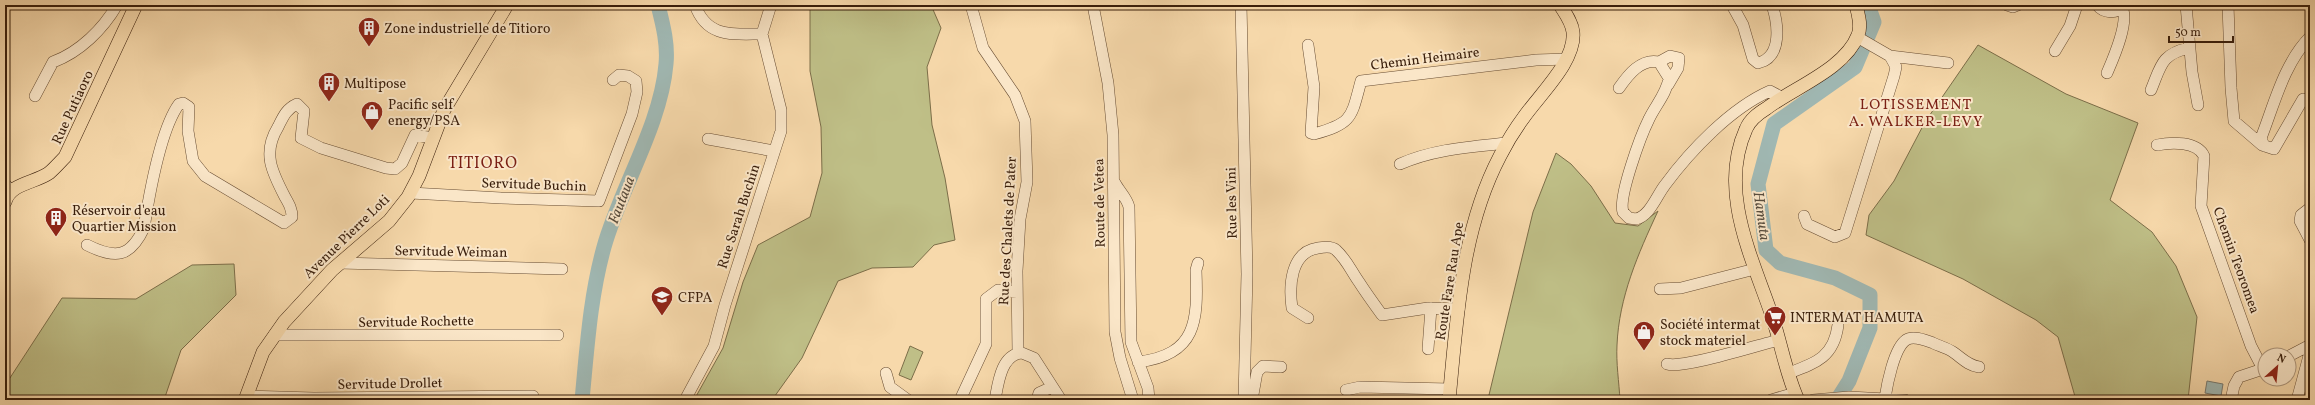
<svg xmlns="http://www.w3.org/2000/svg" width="2315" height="405" font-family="Vollkorn,serif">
  <rect width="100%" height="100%" fill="#f7d9ab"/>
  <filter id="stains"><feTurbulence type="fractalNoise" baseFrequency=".005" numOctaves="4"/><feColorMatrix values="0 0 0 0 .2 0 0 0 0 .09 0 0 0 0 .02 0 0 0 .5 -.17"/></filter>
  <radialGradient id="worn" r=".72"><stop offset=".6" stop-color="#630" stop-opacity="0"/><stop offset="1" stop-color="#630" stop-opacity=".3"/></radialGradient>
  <!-- green -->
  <path fill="#bfbf87" stroke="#7c6e49" d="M810,5H931L941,28L927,67L932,125L945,178L955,240L934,245L913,267L872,268L838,281L802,358L772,400H694L723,348L743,282L758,245L810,217L822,173L821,127L810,71Z
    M1978,45L2066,94L2138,123L2110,200L2152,232L2176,266L2197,317L2188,400H2076L2058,337L2036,320L1963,279L1866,235L1869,215L1894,181L1925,122Z
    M1556,153L1571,164L1591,186L1615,223L1638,226L1658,211C1638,254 1619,297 1617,345C1616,363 1619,382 1620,400H1483L1489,395L1533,212Z
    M234,264L236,295L181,350L164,400H6V384L62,298L136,299L192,265Z
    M910,346L923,352L911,380L899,375Z"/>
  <!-- water -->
  <path fill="#a0b8b3" stroke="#777a70" d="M2207,381L2223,384L2221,396L2205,393Z"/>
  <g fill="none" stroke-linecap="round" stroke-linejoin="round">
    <!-- river -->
    <path stroke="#a0b8b3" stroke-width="15" d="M582,400C587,349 590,297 604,247C620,189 661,125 666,64C668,44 663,25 658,5
      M1837,400L1849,381L1870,328V295L1835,278L1780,263L1766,250L1758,184L1774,124L1855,67L1874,22L1868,5"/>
    <!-- minor casing -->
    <g stroke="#684d33" stroke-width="12">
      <path id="minor" d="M695,5C707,38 732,34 762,34L771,5
        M971,5L983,48L1015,95L1025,121L1027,182L1020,219L1017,271L1018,353
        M1093,5L1108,83L1113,135L1115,332L1120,358L1133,400
        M1241,5L1247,274L1244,400
        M1732,5L1743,25L1753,59L1758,63C1783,57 1778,23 1772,5
        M2007,5L2013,7L2018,5
        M2097,5C2103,13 2117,15 2122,5
        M2186,5L2192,72L2198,105
        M2228,5L2231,88L2234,121L2262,145L2274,149L2303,99
        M1308,45L1314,87L1311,133L1314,134C1353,123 1351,118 1361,81L1536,60L1567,59
        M2055,51L2070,26L2077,5
        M1890,56L1948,63
        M1659,62L1670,56L1679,58L1678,68L1668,85
        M2107,73C2113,59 2131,19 2121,6
        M1619,88C1628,75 1641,58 1659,62L1669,78C1667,93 1655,106 1649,119C1641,135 1618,197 1623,212L1629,218L1636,219C1650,216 1657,195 1665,185C1690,151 1731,108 1770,91L1781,97
        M2151,90C2161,66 2161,54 2189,48
        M35,96L53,62C80,52 103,29 117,5
        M708,139L774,151
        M2157,145C2171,142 2197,141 2204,156L2201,206L2251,346L2263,369H2265
        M2264,146L2261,138C2274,105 2284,63 2310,37
        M1400,164C1434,149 1470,147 1507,143
        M1115,183C1119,191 1127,198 1129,207L1131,342L1148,388L1149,400
        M5,184L11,191
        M411,193L501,198L599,201L632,114L637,92L636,81L628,76L619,75L613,80
        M2310,208L2301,215L2300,221L2310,240
        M1804,216L1807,224L1835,237L1845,233L1894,76L1896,67L1890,56L1857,37
        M87,245C115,259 130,258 144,228C149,196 160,130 179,104L183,103L189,107L188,131L193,161L205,176L284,223L292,217C292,209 289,204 285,197C272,172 262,153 278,127C283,117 286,109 297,104L304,111L301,138L321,148L386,168L395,169L402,163L415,135L433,138
        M340,263L562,269
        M1660,289L1681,288L1755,269
        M1308,318L1292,308C1289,287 1290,252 1318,248C1324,247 1332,246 1336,250C1347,260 1351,271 1359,282C1366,293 1374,304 1382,315L1428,308L1459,309
        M274,335H558
        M1428,349L1431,308
        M2289,356L2310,345
        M1138,362C1197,355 1198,321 1196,270L1198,263
        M1667,364C1684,369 1757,345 1779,340
        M886,373L890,387L908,400
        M1789,373C1816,363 1834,357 1838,325
        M1346,390L1360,387L1450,389
        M246,396L314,398L533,396
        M1885,398C1887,385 1894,348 1906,340C1913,335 1925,340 1933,343C1939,346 1947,348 1953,352C1962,358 1967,365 1979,367
        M685,400L714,346L725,305L781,131V110L762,34
        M960,400L986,344V299L998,290L1017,292
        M995,400C998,384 1001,354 1022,353L1034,358L1061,400
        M1037,400L1039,393L1052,387
        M1252,400L1257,372L1263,366L1281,367
        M1771,400L1795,393
        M1813,400L1849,397L1905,400
        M2231,400L2234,386L2239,377L2263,369
        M2297,400L2310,352"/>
    </g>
    <!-- major casing -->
    <g stroke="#391e0b" stroke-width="14">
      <path id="major" d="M5,202C10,183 35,183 49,173C55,168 60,162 65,157L136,5
        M245,400L263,352L284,322L332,270L389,221L408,197L419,176L444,110L507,5
        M1449,400C1457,318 1461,230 1500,156C1507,142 1515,129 1524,117C1540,94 1576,61 1573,32C1572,22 1565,13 1560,5
        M1798,400C1786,374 1781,343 1772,316C1752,257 1718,191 1746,129C1750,119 1759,113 1767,108C1795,87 1845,69 1858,35C1862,26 1858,14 1856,5"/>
    </g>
    <!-- minor -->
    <use href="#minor" stroke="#fae6c8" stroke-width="11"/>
    <!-- major -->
    <use href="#major" stroke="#f7d9ab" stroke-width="13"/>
  </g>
  <!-- icons -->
  <defs>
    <g id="building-pin" transform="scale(1.15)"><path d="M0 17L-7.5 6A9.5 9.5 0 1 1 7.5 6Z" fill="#8f2418" stroke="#fae6c8"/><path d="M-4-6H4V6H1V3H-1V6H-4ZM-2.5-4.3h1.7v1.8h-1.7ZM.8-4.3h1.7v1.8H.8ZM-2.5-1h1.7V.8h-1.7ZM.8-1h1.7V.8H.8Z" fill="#fff"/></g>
    <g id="shop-pin" transform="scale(1.15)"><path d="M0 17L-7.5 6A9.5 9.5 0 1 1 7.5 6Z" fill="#8f2418" stroke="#fae6c8"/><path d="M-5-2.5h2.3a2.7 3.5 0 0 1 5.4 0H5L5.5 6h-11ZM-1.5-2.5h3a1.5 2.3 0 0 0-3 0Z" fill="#fff"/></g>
    <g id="university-pin" transform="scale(1.15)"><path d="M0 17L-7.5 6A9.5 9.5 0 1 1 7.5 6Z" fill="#8f2418" stroke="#fae6c8"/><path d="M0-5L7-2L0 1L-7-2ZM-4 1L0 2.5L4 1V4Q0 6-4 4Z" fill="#fff"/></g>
    <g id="supermarket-pin" transform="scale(1.15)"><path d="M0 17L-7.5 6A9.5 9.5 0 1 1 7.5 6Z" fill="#8f2418" stroke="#fae6c8"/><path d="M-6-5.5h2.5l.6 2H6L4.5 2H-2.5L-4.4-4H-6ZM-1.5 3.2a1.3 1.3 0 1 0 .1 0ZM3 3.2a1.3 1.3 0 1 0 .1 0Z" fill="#fff"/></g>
  </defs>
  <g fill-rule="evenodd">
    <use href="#building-pin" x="369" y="28"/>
    <use href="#building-pin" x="329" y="83"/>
    <use href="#shop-pin" x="372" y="112"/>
    <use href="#building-pin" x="56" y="218"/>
    <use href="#university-pin" x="662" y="297"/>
    <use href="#supermarket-pin" x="1775" y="317"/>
    <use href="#shop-pin" x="1644" y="332"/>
  </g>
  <g text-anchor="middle" stroke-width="4" stroke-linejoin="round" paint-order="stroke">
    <!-- poi labels -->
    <g font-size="14" fill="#391e0b" stroke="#fae6c8" text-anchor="start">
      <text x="384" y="33">Zone industrielle de Titioro</text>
      <text x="344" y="88">Multipose</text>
      <text x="388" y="109">Pacific self<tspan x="388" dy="16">energy/PSA</tspan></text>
      <text x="72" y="215">Réservoir d'eau<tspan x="72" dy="16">Quartier Mission</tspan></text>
      <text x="678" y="302">CFPA</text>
      <text x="1790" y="322">INTERMAT HAMUTA</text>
      <text x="1660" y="329">Société intermat<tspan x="1660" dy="16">stock materiel</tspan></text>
    </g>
    <!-- street labels -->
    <g font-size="14" fill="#391e0b" stroke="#fae6c8">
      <text transform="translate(1425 58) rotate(-7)" y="5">Chemin Heimaire</text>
      <text transform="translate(72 107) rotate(-65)" y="5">Rue Putiaoro</text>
      <text transform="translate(534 184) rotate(2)" y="5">Servitude Buchin</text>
      <text transform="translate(1099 203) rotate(-91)" y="5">Route de Vetea</text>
      <text transform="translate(1231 203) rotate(-91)" y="5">Rue les Vini</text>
      <text transform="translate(738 216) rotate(-72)" y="5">Rue Sarah Buchin</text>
      <text transform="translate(1007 231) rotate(-87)" y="5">Rue des Chalets de Pater</text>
      <text transform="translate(346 236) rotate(-44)" y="5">Avenue Pierre Loti</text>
      <text transform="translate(451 251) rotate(1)" y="5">Servitude Weiman</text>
      <text transform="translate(2237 260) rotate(70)" y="5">Chemin Teoromea</text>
      <text transform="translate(1449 281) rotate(-81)" y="5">Route Fare Rau Ape</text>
      <text transform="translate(416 321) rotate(-1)" y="5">Servitude Rochette</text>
      <text transform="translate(390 383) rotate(-1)" y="5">Servitude Drollet</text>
    </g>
    <!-- neighbourhood labels -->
    <g font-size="15" letter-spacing="1" fill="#7a1f14" stroke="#fae6c8">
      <text x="1916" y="109">LOTISSEMENT<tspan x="1916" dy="17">A. WALKER-LEVY</tspan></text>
    </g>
    <!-- water labels -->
    <g font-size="15" font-style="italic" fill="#584c3d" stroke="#fae6c8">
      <text transform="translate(621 200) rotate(-69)" y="5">Fautaua</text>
      <text transform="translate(1762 216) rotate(82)" y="5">Hamuta</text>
    </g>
    <!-- quarter labels -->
    <g font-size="16" letter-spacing="1" fill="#7a1f14" stroke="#fae6c8">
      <text x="483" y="168">TITIORO</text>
    </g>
  </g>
  <!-- margin -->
  <rect width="2315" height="405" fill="none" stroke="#f7d9ab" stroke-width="20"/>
  <rect x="6" y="6" width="2303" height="393" fill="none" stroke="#391e0b" stroke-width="2"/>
  <rect x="10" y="10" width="2295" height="385" fill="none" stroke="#391e0b"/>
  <!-- north arrow -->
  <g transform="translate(2277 367) rotate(27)"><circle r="19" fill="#fae6c8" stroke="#ad967c"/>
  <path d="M0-3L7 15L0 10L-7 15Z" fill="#8f2418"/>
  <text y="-6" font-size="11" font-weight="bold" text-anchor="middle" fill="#391e0b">N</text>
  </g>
  <!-- scale -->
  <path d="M2169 36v6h64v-6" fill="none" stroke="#391e0b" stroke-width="2"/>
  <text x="2175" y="36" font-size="12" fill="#391e0b" stroke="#fae6c8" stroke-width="3" paint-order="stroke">50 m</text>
  <rect width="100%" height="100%" filter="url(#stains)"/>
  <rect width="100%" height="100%" fill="url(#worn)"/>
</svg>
